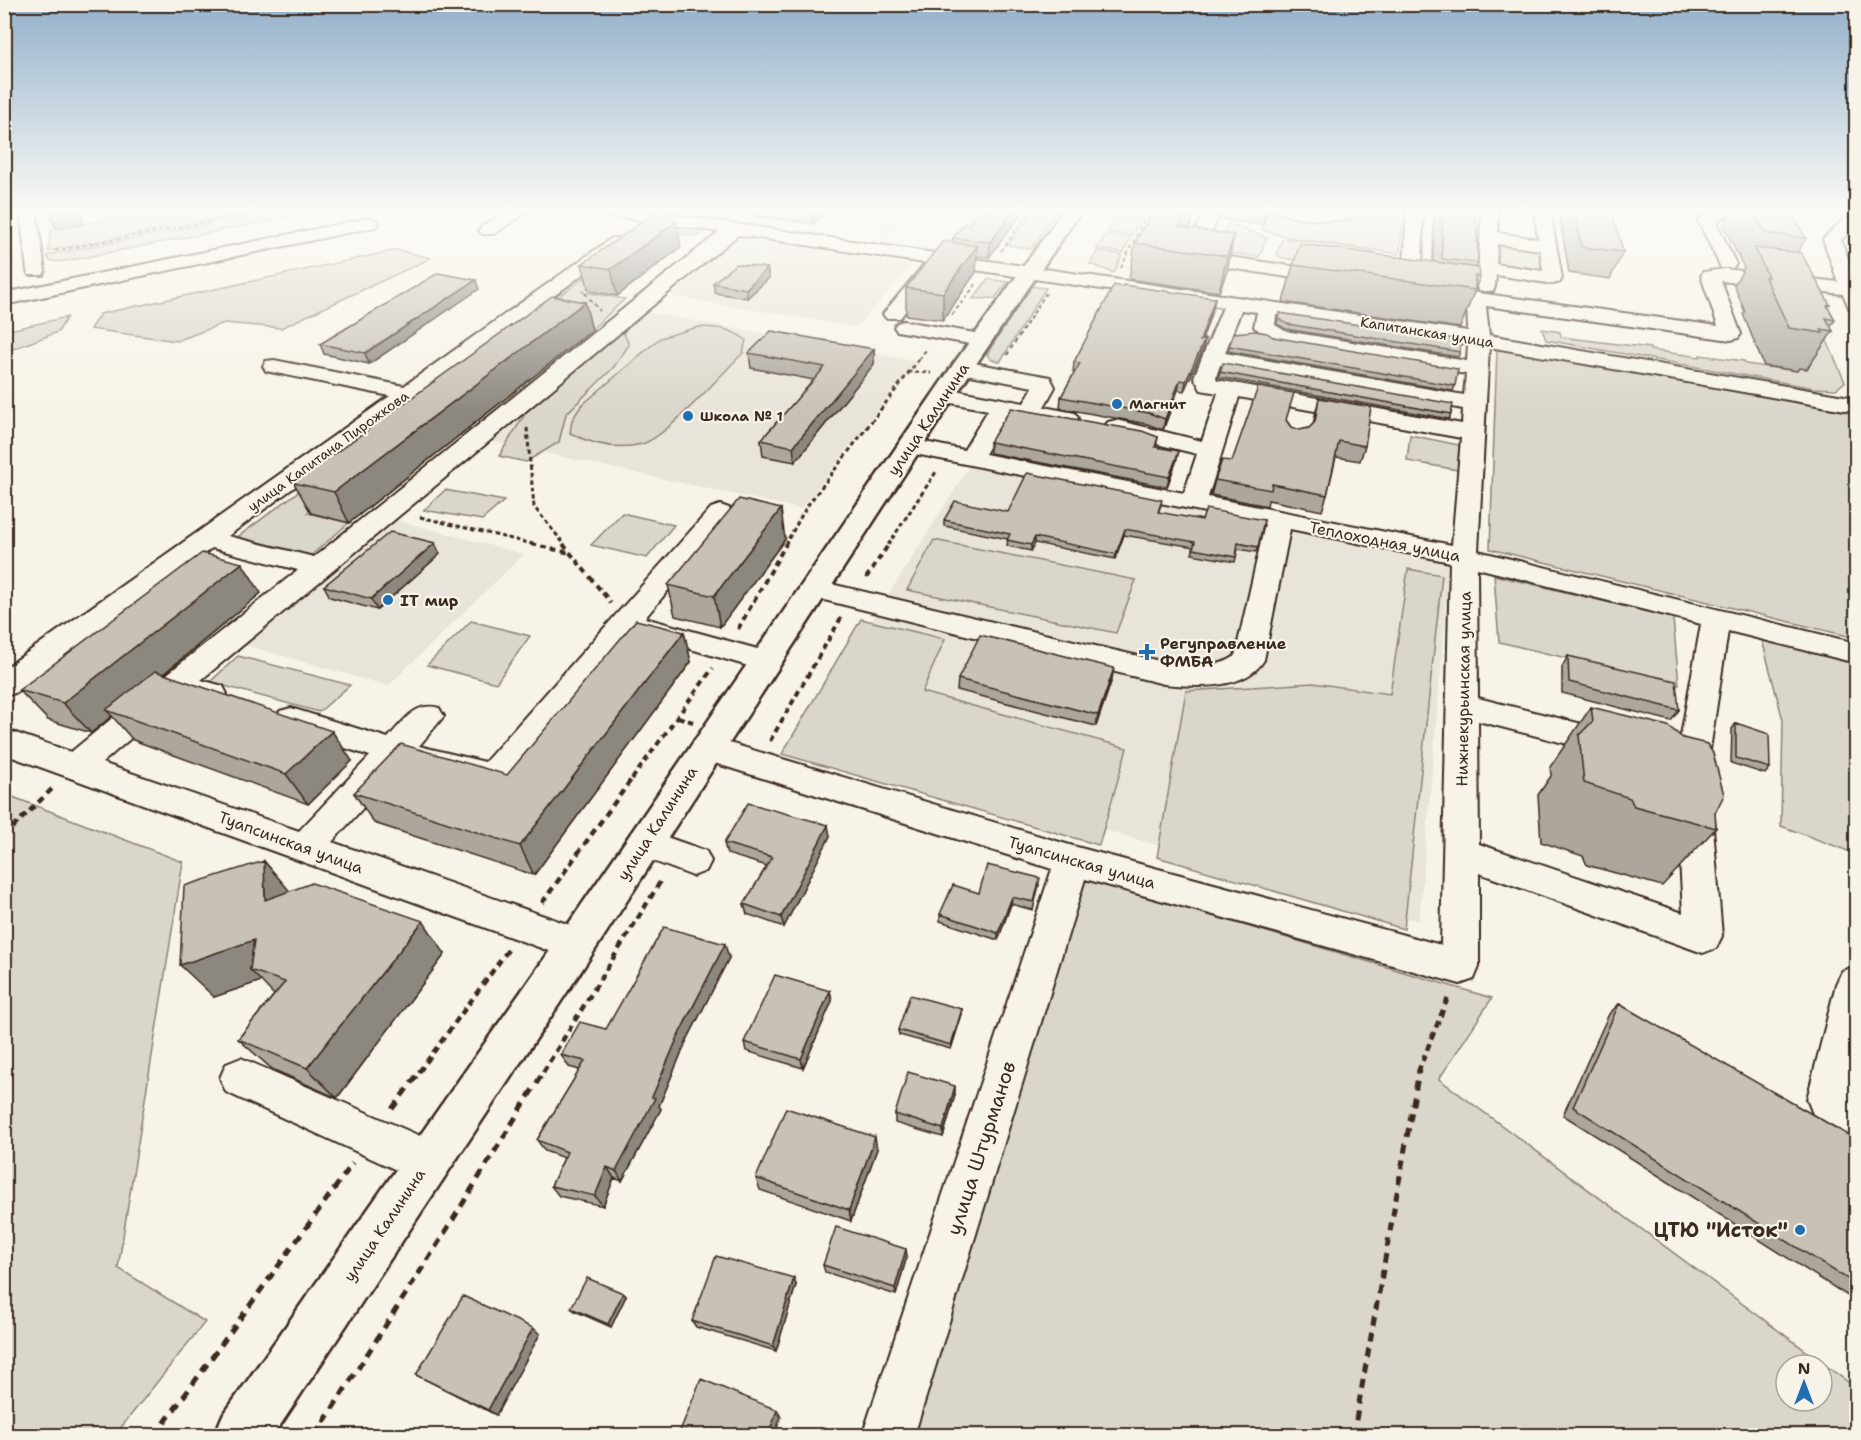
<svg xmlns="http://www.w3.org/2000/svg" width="1861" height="1440" font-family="'Shantell Sans',sans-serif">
  <rect width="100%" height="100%" fill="#f7f3e8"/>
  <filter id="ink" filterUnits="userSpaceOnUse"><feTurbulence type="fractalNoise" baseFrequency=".0167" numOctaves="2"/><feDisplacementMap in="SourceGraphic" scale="12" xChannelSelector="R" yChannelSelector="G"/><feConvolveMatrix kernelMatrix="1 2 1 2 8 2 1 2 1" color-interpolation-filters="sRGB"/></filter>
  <g filter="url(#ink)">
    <!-- built -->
    <path fill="#e9e4d9" d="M891,213L925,217L917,226L899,224L889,236L872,234Z
      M738,238L912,265L857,327L671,296Z
      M633,310L916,361L801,509L476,438Z
      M971,464L1450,563L1419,921L796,741Z
      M395,520L524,554L388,686L245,645Z"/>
    <!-- green -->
    <path fill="#dbd6cb" stroke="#8b8074" stroke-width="1.5" fill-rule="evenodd" d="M158,210H261L48,251L51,230Z
      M280,210H323L72,260L55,262L49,260L47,255Z
      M1034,210H1058L1031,249L1008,245Z
      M1120,210L1144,211L1132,235L1108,232Z
      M1268,210L1355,222L1359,210H1405L1399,254L1287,237L1262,230Z
      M1228,223L1267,238L1259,257L1216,251Z
      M652,227L702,234L698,237L666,232L582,292L625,299L593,328L558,323L307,513L349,523L309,557L235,539Z
      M1106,234L1131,237L1123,253L1097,249Z
      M1290,239L1371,251L1377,254L1368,271L1282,258L1277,254L1282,240Z
      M1500,245L1539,250L1543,272L1498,266Z
      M397,250L431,258L281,328L224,323L177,341L90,329L100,314Z
      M1097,251L1122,255L1114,273L1090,264Z
      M988,279L1008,282L995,298L973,299Z
      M1031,286L1046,288L1000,362L990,359L987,354Z
      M1803,286L1845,382L1836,389L1814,388L1546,340L1542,329L1560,332L1561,337L1650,348V350L1700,357V355L1744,361L1746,364L1796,371Z
      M67,317L58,332L5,352V331Z
      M698,327C716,327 731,328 746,340L743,353C722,373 667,437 642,444C617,450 593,445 570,433L572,420L581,406L660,338Z
      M622,329L629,345L613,368L566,414L559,442L526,462L499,456L539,391Z
      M1497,348L1856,410V638L1490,549Z
      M1410,435L1459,445L1458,470L1407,461Z
      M445,490L504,501L482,520L424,510Z
      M622,513L674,525L647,558L591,545Z
      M934,540L1136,580L1116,633L907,590Z
      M1408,569L1442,575L1404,929L1157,857L1186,691L1313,683L1390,694Z
      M1494,575L1673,618L1679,685L1499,642Z
      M861,619L945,639L922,692L1127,748L1099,845L782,754Z
      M471,621L530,636L496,683L427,665Z
      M1762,640L1856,664V854L1781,826L1783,720Z
      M238,656L350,685L319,712L210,682Z
      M5,794L183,862L118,1268L205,1322L115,1435H5Z
      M1084,878L1492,998L1439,1079L1856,1388V1435L914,1436ZM1786,1365H1822V1401H1786Z"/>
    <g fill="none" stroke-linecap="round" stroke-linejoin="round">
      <!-- minor casing -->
      <g stroke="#3b2a1e" stroke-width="4">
        <path id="minor" d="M20,210H36L45,271L43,275H29L27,271Z
          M510,210H530L494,234H482L479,230L482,226Z
          M597,210H641L1468,331L1467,303L1428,298L1419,293C1411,297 1402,294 1393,292L1390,288L1393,284L1403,283L1407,210H1423L1422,288L1428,286L1718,326L1701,276L1703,272L1725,269L1838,282L1823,239L1850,213L1856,212V226L1841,240L1856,280V310L1849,308L1843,294L1721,281L1741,334L1738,338L1731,340L1486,306L1489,335L1856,398V412L1489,347L1478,551L1856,643V663L1728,631L1708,763L1704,772L1692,775L1680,772L1676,763L1701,624L1477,568L1478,698L1614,732L1625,735L1630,744L1625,753L1614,756L1478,721L1479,844L1683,913L1677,804L1682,795L1694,791L1706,795L1711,804L1722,936L1716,948L1703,953L1479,873V967L1474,979L1460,984L1085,879L914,1436H862L1052,869L695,757L690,748L695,739L706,736L1073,846L1441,945L1450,562L1290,529L1264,660C1245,691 1195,687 1164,684L804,595L800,589L804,583L814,580L1164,662C1185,665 1218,670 1235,656L1265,524L910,453L902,451L898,446L902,441L910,439L964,450L988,410L936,400L933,395L936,390L944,388L1024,403L1033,387L955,372L952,367L955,362L963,361L1050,377L1055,387L1044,407L1075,413L1078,418L1075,423L1067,425L1009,414L985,454L1184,493L1197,454L1108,432L1104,427L1108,422L1116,420L1202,441L1218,393L1201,390L1194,377L1223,307L941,265L900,318H886L883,314L925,263L738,235L201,680L223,686L227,694L223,702C204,707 184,696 166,691L162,683L166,675L298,570L212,548L15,693L4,696V669L390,396L266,371L263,366L266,361L274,360L404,386L612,238H624L627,242L228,536L314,557L719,232L605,215ZM1241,310L1257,312L1254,327L1272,340L1466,374L1464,395L1225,353ZM1276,315L1468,344L1467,361L1285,331L1275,325ZM1220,365L1463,409L1462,424L1217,380L1216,377ZM1239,397L1461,438L1452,545L1208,497Z
          M1205,210H1221L1203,253L1332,272L1339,274L1341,278L1339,282L1332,284L1186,261L1183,257Z
          M1277,210H1355L1350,219C1337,222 1285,220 1277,210Z
          M1482,210H1498V233L1538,239L1534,210H1550L1562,278L1560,282L1553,284L1496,275L1495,287L1493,291H1479L1477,287ZM1497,244L1540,250L1543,271L1496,264Z
          M1710,210H1726L1728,214L1716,222L1736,264L1733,268H1721L1698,220L1711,212Z
          M369,218L375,219L378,223L375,227L4,305V293Z
          M904,321L981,334L988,336L991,340L988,344L981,346L897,331L894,327L897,323Z
          M720,505L729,508L733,513L645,618L776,654L780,661L776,668L765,671L633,632L504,785L492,789L401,766L332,842L590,932L596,944L590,956L577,961L4,754V729L71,752L144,692L155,689L166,692L170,700L166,708L102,763L299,831L370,756L280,727L275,719L280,711L291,708L388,738C403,722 415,701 439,708L444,716L419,746L485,762L711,508Z
          M644,829L706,851L711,861L706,871L693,876L632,853L626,843L632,833Z
          M1856,966V1067L1851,1089L1856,1093V1138L1841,1132L1813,1114L1807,1099L1836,984L1842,971Z
          M241,1058L443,1146L449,1162L443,1178L427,1184L226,1092L220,1078L226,1064Z"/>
      </g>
      <!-- major casing -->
      <g stroke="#3b2a1e" stroke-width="5">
        <path id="major" d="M1064,210H1082L974,367L591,956L273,1436H214L222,1417L563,932L955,362Z"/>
      </g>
      <!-- path-far4 -->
      <path stroke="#3b2a1e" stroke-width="2" stroke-dasharray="4 3" stroke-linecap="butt" d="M568,210L585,213
        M55,251L270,210
        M1001,251L1031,210
        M4,262L13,260
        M1121,268L1148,210
        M585,293L600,311
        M952,315L977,283
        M1007,355L1046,293
        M919,359L926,350"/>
      <!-- path-far3 -->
      <path stroke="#3b2a1e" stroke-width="3" stroke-dasharray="4.5 3" stroke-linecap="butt" d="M907,372L931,373
        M527,428L534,507L565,545
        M420,517L537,545
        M785,545L807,506L920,358
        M888,545L936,472"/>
      <!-- path-far2 -->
      <path stroke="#3b2a1e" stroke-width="4" stroke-dasharray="6 4.5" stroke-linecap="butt" d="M531,544L570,553
        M563,544L611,603
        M866,578L889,544
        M738,629L786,544
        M678,717L693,722
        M770,741L841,618
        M632,779L713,668"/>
      <!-- path-far1 -->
      <path stroke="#3b2a1e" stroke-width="4.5" stroke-dasharray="7 5" stroke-linecap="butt" d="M4,836L55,786
        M542,903L633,777
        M419,1072L508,950
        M543,1072L662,879
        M1418,1072L1449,995"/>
      <!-- path -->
      <path stroke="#3b2a1e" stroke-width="5" stroke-dasharray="9 7" stroke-linecap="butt" d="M392,1109L420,1071
        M155,1436L353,1163
        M315,1436L449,1226L544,1071
        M1353,1436L1419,1071"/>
      <!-- minor -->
      <use href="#minor" fill="#f7f3e8" fill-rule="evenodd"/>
      <!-- major -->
      <use href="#major" fill="#f7f3e8" fill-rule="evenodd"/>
    </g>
    <!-- wall -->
    <path fill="#aca69d" stroke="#3b2a1e" stroke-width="1.5" d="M714,210H828L813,224Z
      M980,210H1024L989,257L977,256L976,272L943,320L906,315V288L953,243V238L969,224Z
      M1153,210H1194L1192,222L1189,229L1234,235L1227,271L1219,292L1129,279L1135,243Z
      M1221,210H1268L1263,225L1220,219Z
      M1434,210H1476L1478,263L1476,268L1480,277L1460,328L1283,302L1293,265L1433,262Z
      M1560,210H1574L1623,252L1610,279L1569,273L1559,212Z
      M1731,210H1789L1806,238L1797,253L1830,305L1828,307L1835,320L1830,327L1833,331L1807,369L1799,368L1797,371L1764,366L1743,314L1745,312L1734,285L1744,268L1724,226L1731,212Z
      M681,247L617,296L589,291L582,264Z
      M767,268L769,278L747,298L715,293L713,283Z
      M479,289L369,364L324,354L320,344Z
      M1215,298L1213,308L1202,340L1205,339L1203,349L1184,391L1178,390L1163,430L1147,424L1060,408L1061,397L1074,373L1073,372L1074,362Z
      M1279,313L1460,352L1458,357L1286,329L1277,324Z
      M592,330L349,523L311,513L294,483Z
      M1273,337L1455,386L1453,391L1228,351L1229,346Z
      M874,349V364L795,462L763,456L761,440L814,380L751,368L749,353Z
      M1220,372L1451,414L1449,419L1218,377Z
      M1319,398L1365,446L1360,461L1336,457L1327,495L1322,511L1268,500L1267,506L1211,495L1215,480L1232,461L1286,420L1291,427L1300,430L1309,428L1313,424Z
      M1158,437L1156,447L1176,462L1167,487L990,453V442Z
      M1161,505L1158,513L1202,520H1264L1256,552L1238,549L1235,562L1192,554L1194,547L1124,535L1115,559L1035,543L1031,551L1007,546L1008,539L944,526V520L1008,512Z
      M785,539L720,627L675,616L668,585Z
      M440,554L377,610L330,597L324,586Z
      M261,593L164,674L352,761L308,804L133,740L112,716L91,733L48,720L19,690Z
      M684,632L691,662L534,875L374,823L354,793L507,775Z
      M1568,656L1679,710L1671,721L1562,693V667Z
      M958,679H1112L1096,726L957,690Z
      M1591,707L1715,813L1716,828L1662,886L1587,865L1583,856L1541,842L1538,795L1551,776L1550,767Z
      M1736,723L1770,768L1765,774L1731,763L1732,729Z
      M830,836L784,927L747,914L744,904L767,866L727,854L724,843Z
      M264,861L289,891L445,954L337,1098L272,1069L238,1039L274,995L261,981L214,997Z
      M1039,885L1033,910L1011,904L998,940L940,921V914L979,893Z
      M729,958L685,1044L659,1106L661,1109L622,1181L614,1178L603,1206L559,1196L551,1186L564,1158L545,1151L537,1140L580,1070L569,1067L561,1055Z
      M830,991L832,1001L803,1068L746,1051L744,1042Z
      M1619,1004L1857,1140V1302L1563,1115L1609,1014Z
      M962,1009V1014L951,1049L899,1035L898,1030Z
      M955,1095L943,1137L895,1123V1114Z
      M877,1149L851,1221L760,1190L756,1178Z
      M907,1256L896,1295L825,1272L823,1265Z
      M794,1278L796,1285L776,1351L696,1327L692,1321Z
      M623,1293L626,1296L611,1327L575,1311L571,1308Z
      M533,1328L540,1334L496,1415L416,1375Z"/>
    <!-- shaded-wall -->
    <path fill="#8c877f" stroke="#3b2a1e" stroke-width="1.5" d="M45,210H81L84,224L57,229Z
      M812,210H828L813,224Z
      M1014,210H1024L989,257L990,242Z
      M1187,210H1194L1192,222L1179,249V227Z
      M1266,210H1268L1263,225Z
      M676,222L681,247L617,296L611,269Z
      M1234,235L1227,271L1219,292L1227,256Z
      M977,246L976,272L943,320V293Z
      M767,268L769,278L747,298L746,289Z
      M476,280L479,289L369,364L365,353Z
      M1215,298L1213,308L1198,351L1200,341Z
      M585,302L592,330L349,523L334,492Z
      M1205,339L1203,349L1184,391L1186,381Z
      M874,349V364L795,462L793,447Z
      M1180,380L1178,390L1163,430L1165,419Z
      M1179,451L1176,462L1167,487L1169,477Z
      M781,509L785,539L720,627L714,596Z
      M1125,529L1124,535L1115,559L1116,554Z
      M1035,537V543L1031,551V545Z
      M435,543L440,554L377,610L371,599Z
      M242,563L261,593L116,713L106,710L112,716L91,733L63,703Z
      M684,632L691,662L534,875L520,846Z
      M1114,668L1112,679L1096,726L1098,715Z
      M332,731L352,761L308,804L286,774Z
      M828,825L830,836L784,927L781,917Z
      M264,861L293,895L265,900Z
      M1012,897L1011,904L998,940V933Z
      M423,921L445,954L337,1098L307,1068Z
      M254,940L250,970L261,981L214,997L180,965Z
      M725,944L729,958L685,1044L659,1106L661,1109L622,1181L616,1171L652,1097L680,1032Z
      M830,991L832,1001L803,1068L801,1059Z
      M962,1009V1014L951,1049V1045Z
      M955,1086V1095L943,1137V1129Z
      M875,1137L877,1149L851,1221L849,1210Z
      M607,1167L614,1178L603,1206L595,1196Z
      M906,1249L907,1256L896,1295L895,1288Z
      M794,1278L796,1285L776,1351L773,1346Z
      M623,1293L626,1296L611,1327L608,1324Z
      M533,1328L540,1334L496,1415L488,1410Z
      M777,1410L781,1417L774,1436H768Z"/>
    <!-- building -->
    <path fill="#c8c1b6" stroke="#3b2a1e" stroke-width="1.5" d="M659,210H668L676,222L611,269L582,264Z
      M980,210H1014L990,242L953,238L965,223L969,224Z
      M1153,210H1187L1179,227L1234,235L1227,256L1135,243Z
      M1442,210H1476L1478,263L1442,259Z
      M1574,210H1612L1623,252L1581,247Z
      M1753,210H1789L1806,238L1765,233Z
      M943,241L977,246L943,293L906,288Z
      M1300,244L1479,268L1480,277L1475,276V290L1293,265Z
      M1755,248L1801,253L1830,305H1827L1835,320L1826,318L1833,331L1821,329L1823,333L1789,328L1765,277H1768Z
      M736,264L767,268L746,289L713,283Z
      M438,273L476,280L365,353L320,344Z
      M1114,285L1122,287L1123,285L1215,298L1200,341L1205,339L1186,381L1180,380L1165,419L1149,413L1061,397L1080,363L1074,362Z
      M552,296L585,302L334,492L294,483Z
      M1279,313L1461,340L1460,352L1287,324L1279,319Z
      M771,331L874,349L793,447L761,440L825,367L749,353Z
      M1255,331L1267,333L1273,337L1458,369L1455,386L1229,346L1234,333Z
      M1223,363L1453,404L1451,414L1220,372Z
      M1258,387L1294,393L1286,420L1291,427L1300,430L1309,428L1315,422L1319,398L1371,407L1365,446L1339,441L1327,495L1272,484L1271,490L1215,480L1222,460L1232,461Z
      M1011,408L1142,431L1158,437L1155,447L1179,451L1169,477L990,442Z
      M1027,473L1162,500L1158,512L1202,520L1206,509L1264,520L1258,547L1238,543L1236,557L1193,549L1195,542L1125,529L1116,554L1035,537L1031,545L1007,540L1010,534L944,520L955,501L1008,512Z
      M739,499L781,509L714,596L668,585Z
      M390,532L435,543L371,599L324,586Z
      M202,553L242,563L63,703L19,690Z
      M636,620L684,632L520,846L354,793L401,744L507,775Z
      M980,635L1114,668L1098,715L958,679Z
      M1568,656L1676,681L1679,710L1569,682Z
      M155,671L332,731L286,774L106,710Z
      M1591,707L1668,726L1683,738L1707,744L1713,753L1724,795L1715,813L1716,828L1634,806L1630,798L1584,783L1579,735L1593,721Z
      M1736,723L1769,734L1770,768L1736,758Z
      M748,803L828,825L781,917L744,904L772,857L724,843Z
      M264,861L265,900L312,883L423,921L307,1068L238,1039L285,982L250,970L254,940L180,965L184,886Z
      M987,865L1040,878L1034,902L1012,897L998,933L940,914L953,885L979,893Z
      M664,927L725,944L680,1032L652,1097L655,1098L616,1171L607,1167L595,1196L551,1186L567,1152L537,1140L585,1061L561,1055L580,1022L606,1029Z
      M775,975L830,991L801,1059L744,1042Z
      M910,995L962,1009L951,1045L898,1030Z
      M1619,1004L1857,1140V1285L1573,1107Z
      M908,1072L955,1086L943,1129L895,1114Z
      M786,1108L875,1137L849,1210L756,1178Z
      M836,1227L906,1249L895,1288L823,1265Z
      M716,1256L794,1278L773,1346L692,1321Z
      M587,1278L623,1293L608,1324L571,1308Z
      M463,1296L533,1328L488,1410L416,1375Z
      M701,1379L777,1410L768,1436H678Z"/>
  </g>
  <!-- sky -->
  <linearGradient id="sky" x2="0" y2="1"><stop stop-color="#93b1cb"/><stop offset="0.51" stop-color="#fbfaf5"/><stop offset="1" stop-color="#fbfaf5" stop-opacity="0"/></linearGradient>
  <rect width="1861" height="412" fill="url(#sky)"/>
  <!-- markers -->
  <g fill="#1f6fb2" stroke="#f7f3e8" stroke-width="2">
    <circle cx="1117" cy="404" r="6"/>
    <circle cx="688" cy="416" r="6"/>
    <circle cx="388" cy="600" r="6"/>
    <path d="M1144 643h6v6h6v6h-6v6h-6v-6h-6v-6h6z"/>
    <circle cx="1800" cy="1230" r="6"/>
  </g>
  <g text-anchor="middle" stroke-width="4.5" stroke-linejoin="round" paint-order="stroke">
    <!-- far-street labels -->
    <g font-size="14" fill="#3b2a1e" stroke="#f7f3e8">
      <text transform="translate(1427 332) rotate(9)" y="5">Капитанская улица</text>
      <text transform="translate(328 451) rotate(-36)" y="5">улица Капитана Пирожкова</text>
    </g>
    <!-- far-poi labels -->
    <g font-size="14" font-weight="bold" fill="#3b2a1e" stroke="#f7f3e8" text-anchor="start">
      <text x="1129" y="409">Магнит</text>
      <text x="700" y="421">Школа № 1</text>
    </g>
    <!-- street labels -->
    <g font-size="16" fill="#3b2a1e" stroke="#f7f3e8">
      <text transform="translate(928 419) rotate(-56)" y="6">улица Калинина</text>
      <text transform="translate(1385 541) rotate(11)" y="6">Теплоходная улица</text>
      <text transform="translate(1463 689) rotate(-89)" y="6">Нижнекурьинская улица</text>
      <text transform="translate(657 823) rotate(-57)" y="6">улица Калинина</text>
      <text transform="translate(291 842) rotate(20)" y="6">Туапсинская улица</text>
      <text transform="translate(1082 862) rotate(16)" y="6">Туапсинская улица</text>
      <text transform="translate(384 1225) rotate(-56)" y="6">улица Калинина</text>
    </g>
    <!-- poi labels -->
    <g font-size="16" font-weight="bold" fill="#3b2a1e" stroke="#f7f3e8" text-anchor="start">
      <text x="400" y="606">IT мир</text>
      <text x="1160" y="649">Регуправление<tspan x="1160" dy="18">ФМБА</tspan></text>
    </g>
    <!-- near-street labels -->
    <g font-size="20" fill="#3b2a1e" stroke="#f7f3e8">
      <text transform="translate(981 1148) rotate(-72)" y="7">улица Штурманов</text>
    </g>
    <!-- near-poi labels -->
    <g font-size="20" font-weight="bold" fill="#3b2a1e" stroke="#f7f3e8" text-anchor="end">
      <text x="1788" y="1237">ЦТЮ "Исток"</text>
    </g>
  </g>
  <!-- margin -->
  <rect width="1861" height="1440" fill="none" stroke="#f7f3e8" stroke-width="24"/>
  <rect x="12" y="12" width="1837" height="1416" fill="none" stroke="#3b2a1e" stroke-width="2" filter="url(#ink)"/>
  <!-- north arrow -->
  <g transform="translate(1804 1383)"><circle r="28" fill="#f7f3e8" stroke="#aca397" stroke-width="1.5"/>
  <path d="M0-4.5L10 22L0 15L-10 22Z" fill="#1f6fb2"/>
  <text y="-9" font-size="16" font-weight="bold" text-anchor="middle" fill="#3b2a1e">N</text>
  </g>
</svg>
